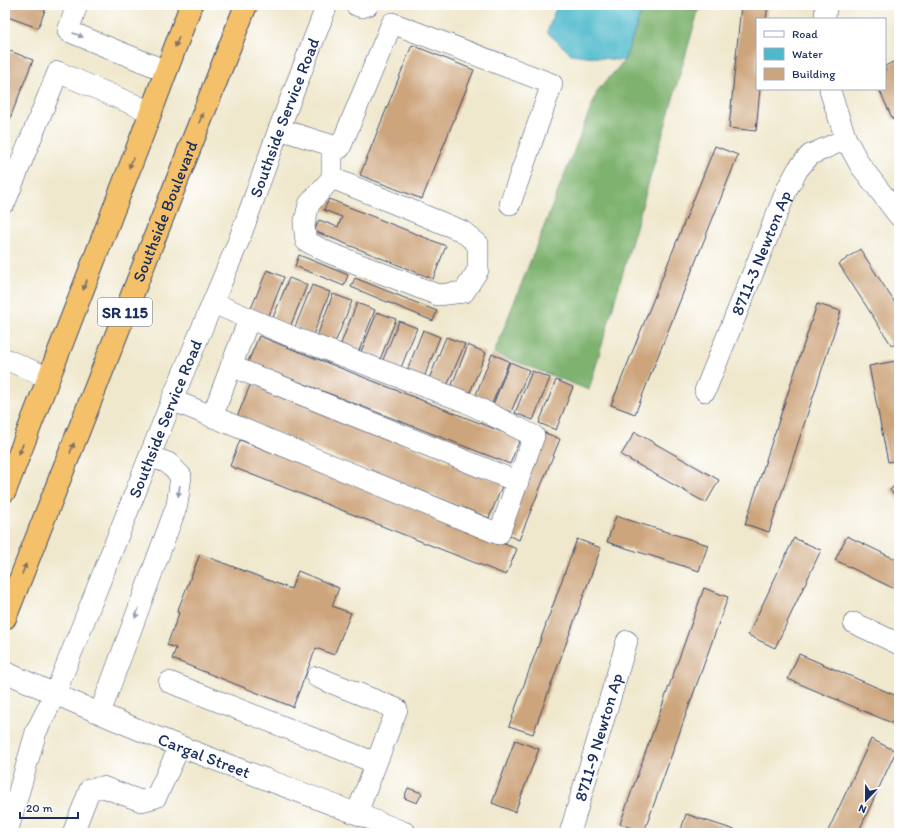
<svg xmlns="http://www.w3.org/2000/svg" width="904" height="838" font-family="Itim,sans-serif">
  <rect width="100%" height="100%" fill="#fff"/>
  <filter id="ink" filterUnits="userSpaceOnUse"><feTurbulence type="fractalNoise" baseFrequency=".025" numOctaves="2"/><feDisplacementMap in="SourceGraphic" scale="8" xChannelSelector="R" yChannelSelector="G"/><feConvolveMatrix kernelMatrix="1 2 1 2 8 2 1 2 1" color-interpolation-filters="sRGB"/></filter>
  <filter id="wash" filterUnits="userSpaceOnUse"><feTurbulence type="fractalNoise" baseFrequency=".012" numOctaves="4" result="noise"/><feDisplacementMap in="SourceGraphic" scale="16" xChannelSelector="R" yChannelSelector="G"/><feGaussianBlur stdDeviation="0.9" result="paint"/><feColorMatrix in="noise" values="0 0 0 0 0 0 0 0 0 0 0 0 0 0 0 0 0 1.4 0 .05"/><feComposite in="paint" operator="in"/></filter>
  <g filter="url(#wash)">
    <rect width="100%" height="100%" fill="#f0e8cd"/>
    <!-- forest -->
    <path fill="#7eb26e" stroke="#4c7066" d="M644,5H700L589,390L494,353L598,90L624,61Z"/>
    <!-- water -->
    <path fill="#4eb9cb" stroke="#347494" d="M557,5H644L624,61L571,54L547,32Z"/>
    <g id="blocks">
      <!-- building -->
      <path fill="#cda57d" d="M5,5H47L38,28L5,16Z
        M741,5H768L766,19H757V89H760L756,131L729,128Z
        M412,45L474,70L422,199L360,175Z
        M5,49L33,60L5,131Z
        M899,59V118L893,120L879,89H885V66Z
        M715,146L738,155L635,414L611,405Z
        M329,199L446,246L433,279L314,231L319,220L338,227L342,217L324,210Z
        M860,249L899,309V341L892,346L839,264Z
        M299,255L348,275L344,286L295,266Z
        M267,270L284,277L268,318L250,311Z
        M289,278L307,285L290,327L272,320Z
        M355,278L437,311L433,321L351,287Z
        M312,285L330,292L313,335L295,327Z
        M333,294L352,301L335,343L317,336Z
        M357,303L375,310L358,353L340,346Z
        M817,304L841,311L769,532L745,524Z
        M377,312L396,319L379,362L360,354Z
        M399,321L417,328L400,370L382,362Z
        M423,330L440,337L423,380L406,373Z
        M259,336L520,439L510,464L248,362Z
        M446,337L465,344L447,386L429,379Z
        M468,345L486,353L469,395L451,387Z
        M492,354L509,361L492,404L475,397Z
        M896,361L899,379V460L888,462L869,366Z
        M510,362L529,370L511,412L493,405Z
        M532,371L550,378L533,420L515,413Z
        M556,380L573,387L556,430L539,423Z
        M251,383L503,484L489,518L237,417Z
        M543,432L560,439L519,540L502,533Z
        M635,432L719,480L706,503L621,455Z
        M240,440L517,549L506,575L230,466Z
        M899,481V500L890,490Z
        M616,516L708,545L699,571L607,542Z
        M847,536L899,561V591L835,560Z
        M794,538L821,550L775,648L748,635Z
        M577,539L601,548L533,734L509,726Z
        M200,554L291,589L298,571L339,588L332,606L351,613L334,655L316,648L293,707L172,659L176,648L167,645L179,613L177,612Z
        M704,588L728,597L644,832L620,824Z
        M799,654L899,697V726L788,679Z
        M871,739L896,751L858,833H827Z
        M515,740L539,749L515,812L492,803Z
        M408,788L422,793L417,803L404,798Z
        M686,814L744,833H680Z"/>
    </g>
  </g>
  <g filter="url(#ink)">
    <use href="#blocks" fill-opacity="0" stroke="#3b4b6f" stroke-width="1"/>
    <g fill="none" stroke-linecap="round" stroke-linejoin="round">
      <!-- minor casing -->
      <g stroke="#3b4b6f" stroke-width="22">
        <g id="minor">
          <path d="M77,5L68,31L166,71"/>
          <path d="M356,5L362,7L368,5"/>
          <path d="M825,19L826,5"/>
          <path d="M830,89L831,94L846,139L860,165L899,216"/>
          <path d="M279,129L340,148L392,23L552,84L510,204"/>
          <path d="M332,178L309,204L304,225L306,241L327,252L438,295L464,292L478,270V244L462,231L332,178V146"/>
          <path d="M5,202L58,72L151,112"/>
          <path d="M5,359L49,378"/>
          <path d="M231,366L518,482"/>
          <path id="s1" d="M705,391L787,189L798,169L810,155L846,139"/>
          <path d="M172,400L499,534L534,436L466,402L295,338L213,303"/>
          <path d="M212,417L249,319"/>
          <path d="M854,623L899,644"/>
          <path id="s2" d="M5,672C59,696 114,720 169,742C248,773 328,802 406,833"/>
          <path d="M317,677L397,709L357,813"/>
          <path d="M169,682L376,763"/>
          <path d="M100,713L177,505L181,476L168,463L150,456"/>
          <path id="s3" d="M7,833L36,732L55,694L174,395L239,240L279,129L327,5"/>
          <path d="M73,833L90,789L103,787L141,801L156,797L180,746"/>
          <path id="s4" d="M570,833L627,641"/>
        </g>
      </g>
      <!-- highway casing -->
      <g stroke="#3b4b6f" stroke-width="24">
        <g id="highway">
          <path d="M5,491L140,141L191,5"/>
          <path id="s5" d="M5,618L246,5"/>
        </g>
      </g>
      <!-- minor -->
      <use href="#minor" stroke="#fff" stroke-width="21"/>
      <!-- highway -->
      <use href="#highway" stroke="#f4c16b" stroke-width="22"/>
    </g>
    <!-- one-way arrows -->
    <defs><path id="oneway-solid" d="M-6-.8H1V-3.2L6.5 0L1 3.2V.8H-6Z"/></defs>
    <g fill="#8d97ae">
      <use href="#oneway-solid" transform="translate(78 35) rotate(22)"/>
      <use href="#oneway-solid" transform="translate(179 491) rotate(99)"/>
      <use href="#oneway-solid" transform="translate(137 613) rotate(110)"/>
    </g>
    <g fill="#7d7164">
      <use href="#oneway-solid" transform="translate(177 42) rotate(111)"/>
      <use href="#oneway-solid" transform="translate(201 118) rotate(-69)"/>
      <use href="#oneway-solid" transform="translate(131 163) rotate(111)"/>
      <use href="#oneway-solid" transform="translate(85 285) rotate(111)"/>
      <use href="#oneway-solid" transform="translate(72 448) rotate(-69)"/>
      <use href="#oneway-solid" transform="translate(21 449) rotate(111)"/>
      <use href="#oneway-solid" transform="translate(24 569) rotate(-69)"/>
    </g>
  </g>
  <g text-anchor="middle" stroke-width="3" stroke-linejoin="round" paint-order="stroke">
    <!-- shield labels -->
    <rect fill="#fff" stroke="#5f6d8e" stroke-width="1" x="98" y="298" width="54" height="28" rx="3"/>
    <g font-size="16" font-weight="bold" fill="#1b2f5e">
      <text x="125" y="318">SR 115</text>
    </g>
    <!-- street labels -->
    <g font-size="17" fill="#1b2f5e" stroke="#fff">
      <text dy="6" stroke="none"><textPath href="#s3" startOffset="768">Southside Service Road</textPath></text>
      <text dy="6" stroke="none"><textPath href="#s5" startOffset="437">Southside Boulevard</textPath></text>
      <text dy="6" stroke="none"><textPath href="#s1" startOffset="149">8711-3 Newton Ap</textPath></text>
      <text dy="6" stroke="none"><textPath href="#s3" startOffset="444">Southside Service Road</textPath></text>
      <text dy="6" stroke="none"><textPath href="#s4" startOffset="100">8711-9 Newton Ap</textPath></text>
      <text dy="6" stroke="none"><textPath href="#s2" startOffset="216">Cargal Street</textPath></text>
    </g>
  </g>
  <!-- margin -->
  <rect width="904" height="838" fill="none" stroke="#fff" stroke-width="20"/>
  <!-- legend -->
  <rect x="756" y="18" width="130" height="72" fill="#ffffff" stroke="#a4acbf"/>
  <rect x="764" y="31" width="20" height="6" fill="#ffffff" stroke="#a4acbf"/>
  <text x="792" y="38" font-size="12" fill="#1b2f5e">Road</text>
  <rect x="764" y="48" width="20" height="12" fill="#4eb9cb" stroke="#a4acbf"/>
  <text x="792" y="58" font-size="12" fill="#1b2f5e">Water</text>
  <rect x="764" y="68" width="20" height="12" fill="#cda57d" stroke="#a4acbf"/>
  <text x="792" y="78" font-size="12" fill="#1b2f5e">Building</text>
  <!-- north arrow -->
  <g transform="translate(866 800) rotate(202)" stroke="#ffffff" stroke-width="3" paint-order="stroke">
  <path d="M0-3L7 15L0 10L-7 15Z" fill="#1b2f5e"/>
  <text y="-6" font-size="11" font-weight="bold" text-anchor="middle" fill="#1b2f5e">N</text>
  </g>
  <!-- scale -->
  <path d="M20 812v6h58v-6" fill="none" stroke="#1b2f5e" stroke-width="2"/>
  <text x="26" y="812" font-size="12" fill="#1b2f5e" stroke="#ffffff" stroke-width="3" paint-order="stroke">20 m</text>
</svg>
